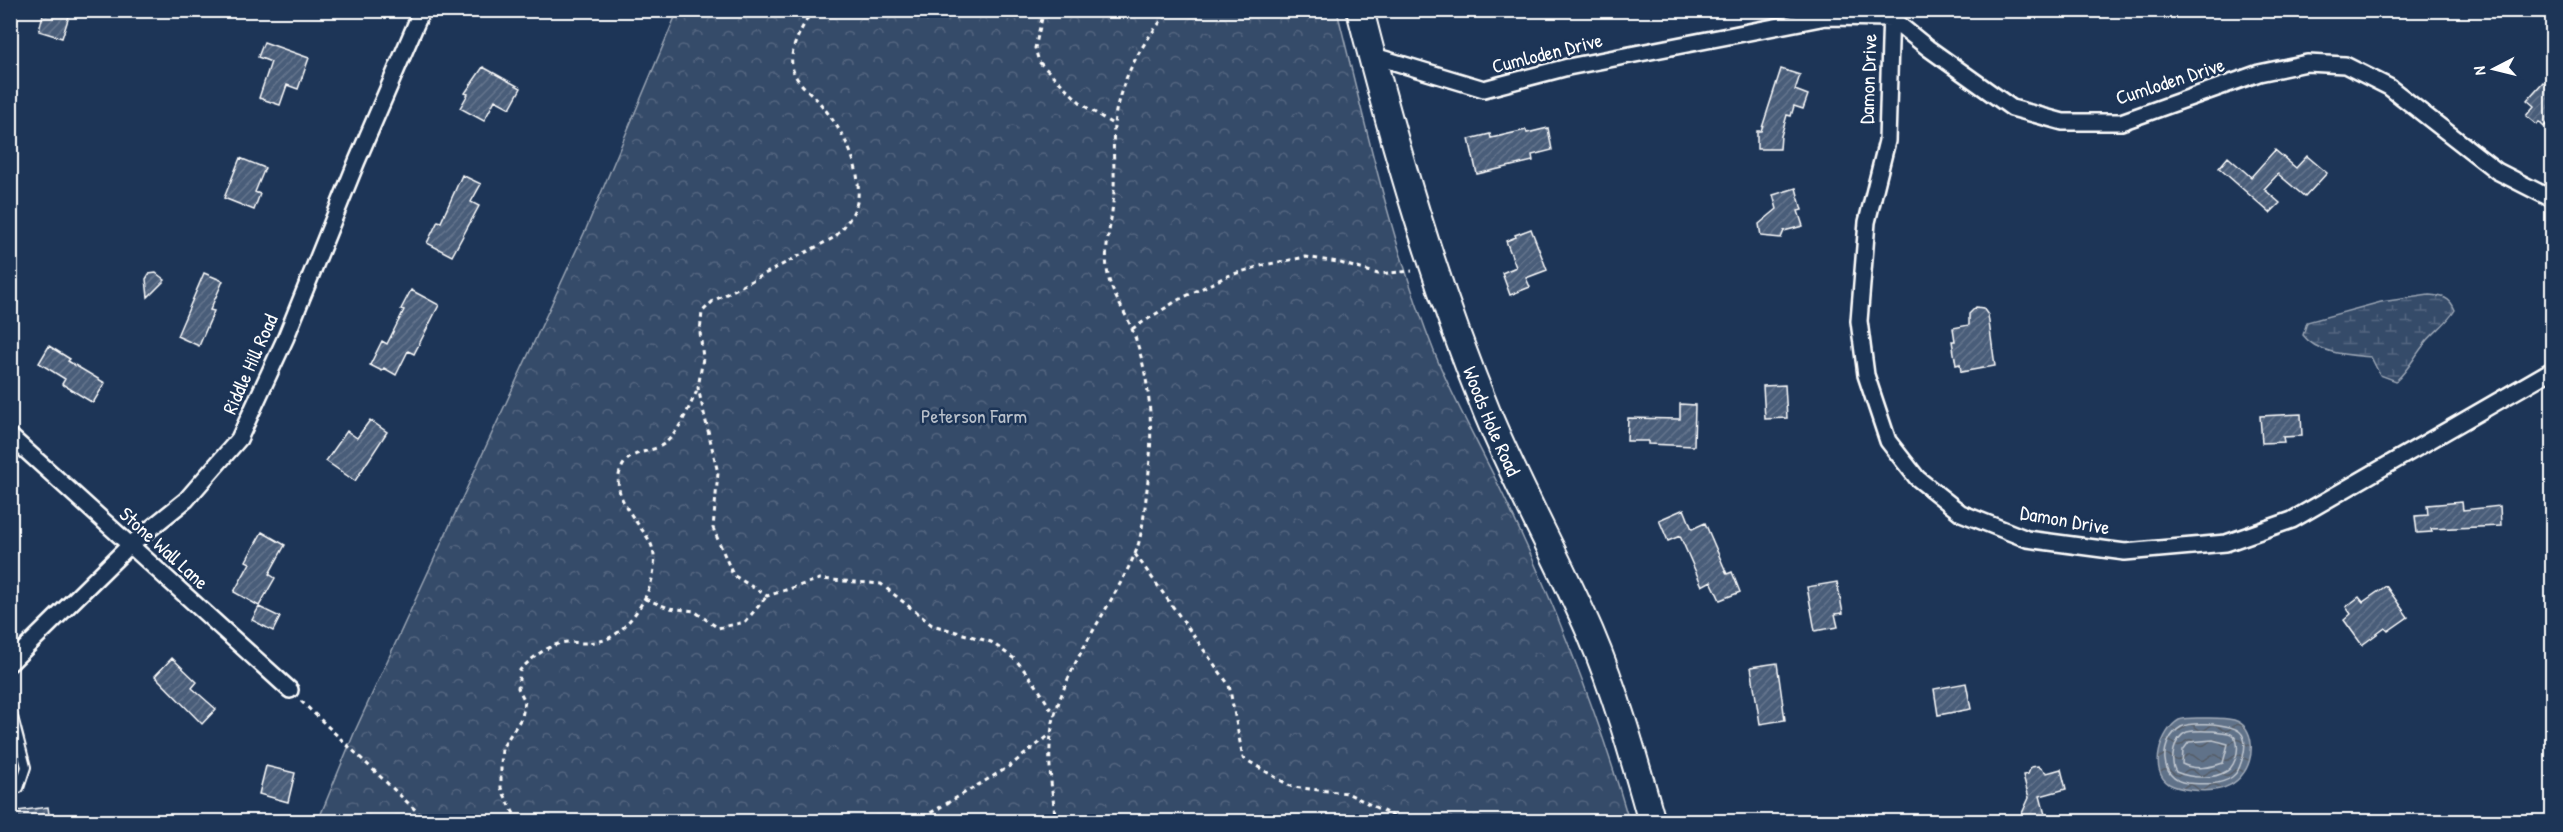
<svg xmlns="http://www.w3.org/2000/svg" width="2563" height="832" font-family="'Patrick Hand',sans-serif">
  <defs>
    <pattern id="forest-crowns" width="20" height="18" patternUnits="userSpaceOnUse" patternTransform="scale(1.5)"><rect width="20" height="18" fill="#364b69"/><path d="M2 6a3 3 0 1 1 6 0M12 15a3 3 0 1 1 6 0" fill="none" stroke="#546680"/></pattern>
    <pattern id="wetland-marsh" width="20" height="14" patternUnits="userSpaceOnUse" patternTransform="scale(1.5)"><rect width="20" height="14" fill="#364b69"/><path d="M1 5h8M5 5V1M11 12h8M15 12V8" fill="none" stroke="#546680"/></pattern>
    <pattern id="water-waves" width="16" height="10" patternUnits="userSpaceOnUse" patternTransform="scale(1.5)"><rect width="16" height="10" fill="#617289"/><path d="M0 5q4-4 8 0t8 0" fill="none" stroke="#555d67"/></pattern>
    <pattern id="building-hatch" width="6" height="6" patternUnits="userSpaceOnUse" patternTransform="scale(1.5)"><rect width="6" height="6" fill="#4a5d79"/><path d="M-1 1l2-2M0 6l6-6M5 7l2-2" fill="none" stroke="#65758d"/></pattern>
  </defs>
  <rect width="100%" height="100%" fill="#1d3557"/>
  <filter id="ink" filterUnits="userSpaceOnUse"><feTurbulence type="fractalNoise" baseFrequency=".0167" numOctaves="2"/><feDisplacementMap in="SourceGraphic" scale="12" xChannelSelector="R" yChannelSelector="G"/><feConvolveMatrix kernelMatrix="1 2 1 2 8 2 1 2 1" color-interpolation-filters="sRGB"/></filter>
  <g filter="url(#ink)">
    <!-- forest -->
    <path fill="url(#forest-crowns)" stroke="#9aa5b4" stroke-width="1.5" d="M678,10L1337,11C1366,126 1391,243 1435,354C1452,396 1474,436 1494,476C1548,587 1595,703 1629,821H318L355,731L586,229Z"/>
    <!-- wetland -->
    <path fill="url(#wetland-marsh)" stroke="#9aa5b4" stroke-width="1.5" d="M2429,295C2442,296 2450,297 2455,310C2447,324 2432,333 2423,346C2413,359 2408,370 2396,381L2380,375L2371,357C2349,355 2317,354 2303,335L2307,322L2381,302Z"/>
    <!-- water -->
    <path fill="url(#water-waves)" stroke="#a0aab8" stroke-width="1.5" d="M2197,718C2209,718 2223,717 2234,720C2256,727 2255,760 2242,775C2236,783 2225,789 2215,790C2202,792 2180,790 2169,784C2148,771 2161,730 2179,720C2184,718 2192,718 2197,718Z"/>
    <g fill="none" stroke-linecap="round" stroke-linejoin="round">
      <!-- shore -->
      <path stroke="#c0c7d0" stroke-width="1.5" d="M2213,724C2237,727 2250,730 2243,757C2240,765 2239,772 2232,777C2220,786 2201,784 2187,783C2158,780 2159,740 2181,727C2190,722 2204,724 2213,724Z
        M2213,731C2219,732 2227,732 2231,734C2243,741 2236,766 2227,771C2213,780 2190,778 2176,772C2169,761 2174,737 2187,732C2195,730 2205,731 2213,731Z
        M2213,740L2228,744L2223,763C2210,768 2194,770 2182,764L2183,750L2189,742Z"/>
    </g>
    <!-- building -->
    <path fill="url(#building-hatch)" stroke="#fff" stroke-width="1.5" d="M44,10H71L62,38L39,31Z
      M264,42L309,58L298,89L287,85L280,105L259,98L271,62L258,57Z
      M483,67L521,88L510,108L495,100L484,121L460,108L468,94L465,93Z
      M1781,69L1800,75L1795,90L1808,95L1803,109L1794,106L1791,116L1787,115L1781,136L1780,149H1757V131H1761Z
      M2543,82L2553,90V117L2544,127L2539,122L2537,125L2526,116L2534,106L2527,100Z
      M1548,128L1552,150L1532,155L1533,161L1477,174L1469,139L1490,134L1491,138L1526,130L1527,133Z
      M2275,150L2296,168L2307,156L2327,173L2305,197L2278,174L2264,189L2280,203L2270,213L2219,168L2228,157L2251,177Z
      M240,158L265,168L255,192L260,194L254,210L224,198Z
      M462,175L481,184L471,202L479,206L452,256L427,243L438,221L441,222Z
      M1796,188L1802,210L1798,211L1803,226L1784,231L1781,238L1761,236L1759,224L1777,209L1773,195Z
      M1531,229L1547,270L1526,278L1530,287L1510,295L1502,273L1516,267L1506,241L1516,237L1515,235Z
      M156,273L165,280L148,297L146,279L149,274Z
      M204,273L223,281L210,310L214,311L199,346L177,336Z
      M411,290L439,305L414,354L408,351L396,375L384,368L382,371L370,365L382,341L387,344L404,310L401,309Z
      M1976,307L1983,308L1988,315L1995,366L1961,372L1960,364L1956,365L1952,341H1955L1953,328L1969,325V314Z
      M49,346L70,359L68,361L105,383L93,403L62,384L65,379L39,363Z
      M1785,385L1787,418L1765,419L1763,386Z
      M1680,404L1695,405L1694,446L1648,444V441H1627L1628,418L1680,419Z
      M2301,414L2302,436L2283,437L2284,442L2262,443L2260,416Z
      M370,420L387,432L355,481L326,461L347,431L357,438Z
      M2462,502L2463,510L2500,506L2501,526L2431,529L2432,532L2417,533L2415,516L2428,515L2427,505Z
      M1684,509L1692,529L1705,523L1727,574L1732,572L1740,592L1720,600L1711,581L1702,586L1680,536L1668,541L1659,520Z
      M262,532L285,545L269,574L275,578L259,606L234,592L250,563L246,561Z
      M1837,582L1843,613L1835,614L1838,627L1815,631L1807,587Z
      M2386,586L2408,617L2388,631L2385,628L2362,645L2344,620L2351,614L2346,607L2359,597L2363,602Z
      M259,607L280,617L273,631L252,620Z
      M172,658L197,682L192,688L216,709L202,724L155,676Z
      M1777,663L1785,720L1760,724L1751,667Z
      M1966,683L1971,709L1938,715L1934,689Z
      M266,766L295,773L288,802L259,794Z
      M2038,766L2047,773L2061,769L2066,789L2040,796L2047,822H2018L2029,798L2023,775L2028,774L2031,767Z
      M48,807L50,822H10V812Z"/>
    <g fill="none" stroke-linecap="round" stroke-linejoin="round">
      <!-- service casing -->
      <g stroke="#fff" stroke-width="12">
        <path id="service" d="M10,705L26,767L19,788L10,789"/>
      </g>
      <!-- minor casing -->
      <g stroke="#fff" stroke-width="20">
        <path id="minor" d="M1891,10L1887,141L1867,222L1859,321L1866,375L1888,441L1917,478L1961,513L2027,539L2125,552L2226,543L2292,520L2552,370
          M1371,55L1484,89L1568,67L1826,17L1891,18L1928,48L2012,108L2063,122H2121L2259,73L2307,63L2345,65L2389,87L2497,171L2552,199
          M10,436L290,690
          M10,663L130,545L186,500L239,439L286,337L357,161L422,10"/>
      </g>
      <!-- trunk casing -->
      <g stroke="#fff" stroke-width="30">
        <g id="trunk">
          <path id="s1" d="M1360,10C1395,148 1434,283 1488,415C1519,489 1558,559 1590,632C1616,693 1634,758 1652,822"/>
        </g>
      </g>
      <!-- path -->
      <path stroke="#fff" stroke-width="3" stroke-dasharray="4.5 4.5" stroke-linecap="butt" d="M812,10C803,27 787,50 793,70C797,84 811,92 819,102C841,128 861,162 858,197C856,213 845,226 835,237L713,301L702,312L700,332L703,358L698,388L718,473L713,528L733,575L767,596L820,579L881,584L932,625L991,642L1016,660L1036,685L1055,716
        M1044,10L1035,48L1039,62L1083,105L1114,125
        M1132,329L1178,300L1227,276L1264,265L1306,257L1337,262L1378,274L1412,271
        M1135,554L1229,685L1243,758L1292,787L1347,793L1405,822
        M645,599L669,608L694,611L718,628L745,622L767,596
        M301,701L428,822
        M518,822L501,788V766L502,748L522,717L525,701L518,688L520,670C532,658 544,648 561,643C568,641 576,643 584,643C606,642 616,637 630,620C647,601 663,565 649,540C637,520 608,494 622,467C630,450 651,453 664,444C680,432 689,406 698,389
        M915,822L1007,768L1051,734
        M1055,822C1055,807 1052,795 1051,781C1049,761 1049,738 1054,718C1070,658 1109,611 1134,556C1142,540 1145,507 1147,489C1154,435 1152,380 1132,329C1125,311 1111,293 1108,275C1103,250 1111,227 1113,203C1116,177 1112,152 1114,126C1117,85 1143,39 1171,10"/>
      <!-- service -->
      <use href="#service" stroke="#1d3557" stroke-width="8"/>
      <!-- minor -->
      <use href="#minor" stroke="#1d3557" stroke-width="15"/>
      <!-- trunk -->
      <use href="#trunk" stroke="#1d3557" stroke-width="26"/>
    </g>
  </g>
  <g text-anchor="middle" stroke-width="5" stroke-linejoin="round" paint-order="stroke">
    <!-- street labels -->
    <g font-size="20" fill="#fff" stroke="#1d3557">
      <text transform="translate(1547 53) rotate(-14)" y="7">Cumloden Drive</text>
      <text transform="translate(1868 79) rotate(-88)" y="7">Damon Drive</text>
      <text transform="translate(2170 81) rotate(-18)" y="7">Cumloden Drive</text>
      <text transform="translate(250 364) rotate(-66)" y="7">Riddle Hill Road</text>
      <text dy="7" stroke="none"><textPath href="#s1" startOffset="432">Woods Hole Road</textPath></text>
      <text transform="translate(2065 520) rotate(10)" y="7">Damon Drive</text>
      <text transform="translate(164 548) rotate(42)" y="7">Stone Wall Lane</text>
    </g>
    <!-- park labels -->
    <g font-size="20" fill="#b9c0ca" stroke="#1d3557">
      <text x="974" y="423">Peterson Farm</text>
    </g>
  </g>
  <!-- margin -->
  <rect width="2563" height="832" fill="none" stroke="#1d3557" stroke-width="36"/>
  <rect x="18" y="18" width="2527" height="796" fill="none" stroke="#fff" stroke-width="2" filter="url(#ink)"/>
  <!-- north arrow -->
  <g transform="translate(2494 69) rotate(263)" stroke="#1d3557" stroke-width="4.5" paint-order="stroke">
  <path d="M0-4.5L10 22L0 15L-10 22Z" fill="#ffffff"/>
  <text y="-9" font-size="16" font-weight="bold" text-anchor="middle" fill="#ffffff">N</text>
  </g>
</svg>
